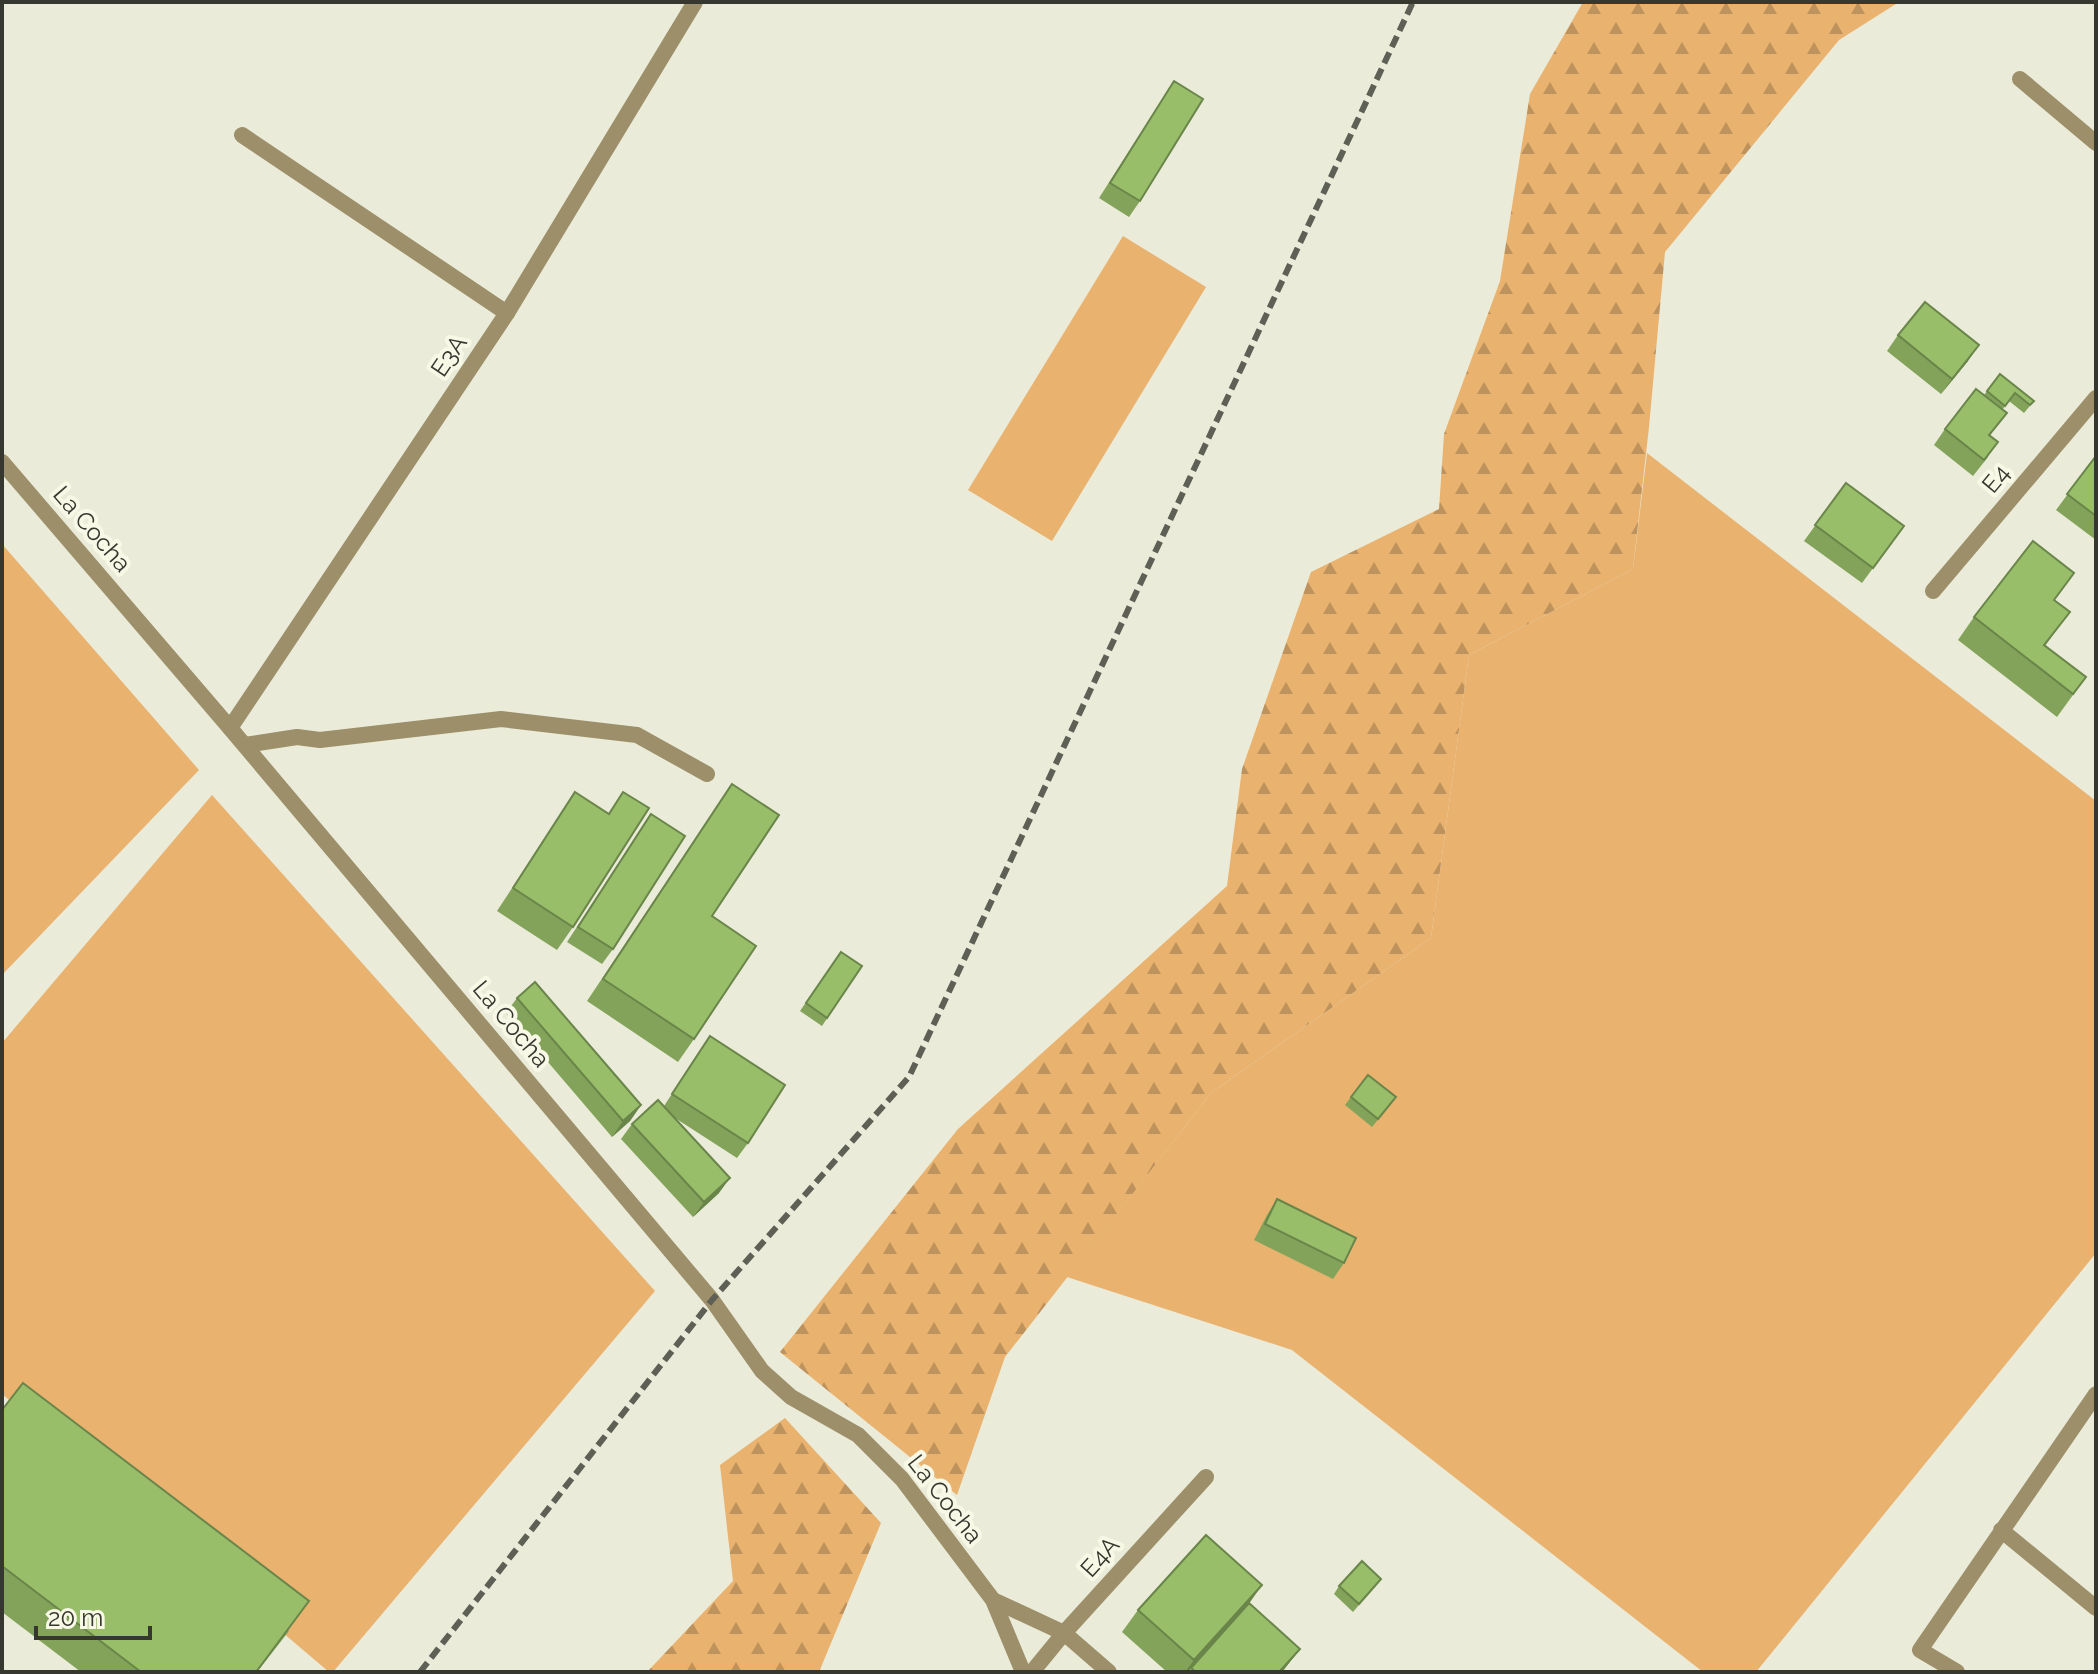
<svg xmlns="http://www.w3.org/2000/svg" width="2098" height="1674" font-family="Raleway,sans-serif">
  <defs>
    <pattern id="forest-firs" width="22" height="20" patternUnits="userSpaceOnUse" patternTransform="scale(2)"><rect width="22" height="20" fill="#e9b26f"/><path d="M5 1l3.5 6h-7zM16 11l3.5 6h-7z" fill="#be925c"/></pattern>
  </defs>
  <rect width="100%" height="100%" fill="#eaebd8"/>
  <!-- grass -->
  <path fill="#e9b26f" d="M1123,236L1206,287L1052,541L968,490Z
    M1647,453L2096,801V1253L1756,1672H1703L1292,1350L1067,1277L1212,1092L1431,938L1469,655L1633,569Z
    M2,544L199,770L2,975Z
    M212,795L655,1291L333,1672H329L2,1394V1043Z"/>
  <!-- forest -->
  <path fill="url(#forest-firs)" d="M1583,2H1899L1839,40L1665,252L1649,427L1633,569L1469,655L1431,938L1212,1092L1005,1357L957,1495L780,1352L958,1129L1227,886L1242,769L1311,572L1439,509L1444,434L1500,281L1530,94Z
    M785,1418L881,1523L819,1672H647L733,1581L720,1465Z"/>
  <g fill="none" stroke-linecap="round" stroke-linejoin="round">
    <!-- service -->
    <path stroke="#9c8f6a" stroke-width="16" d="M242,135L507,313
      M245,745L297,737L320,740L501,719L637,735L707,774"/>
    <!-- minor -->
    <path stroke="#9c8f6a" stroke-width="16" d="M2020,79L2096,143
      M1933,591L2096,398
      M230,728L507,313L695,2
      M2001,1530L2096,1608
      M1032,1672L1064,1633L1206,1477
      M1957,1672L1920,1650L2096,1394"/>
    <!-- tertiary -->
    <path stroke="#9c8f6a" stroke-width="16" d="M2,462L230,728L712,1300L762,1371L791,1397L858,1435L902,1479L993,1600L1023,1672
      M993,1600L1064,1633L1109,1672"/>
    <!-- rail -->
    <path stroke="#5e5f55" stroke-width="6" stroke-dasharray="12 6" stroke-linecap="butt" d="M420,1672L712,1300L909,1077L1413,2"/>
  </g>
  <!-- wall -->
  <path fill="#83a35a" d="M1174,81L1140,201L1129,217L1099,198Z
    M1898,335L1968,361L1941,394L1887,351Z
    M2000,374L2034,401L2024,413L2009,401L2002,410L1990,436L1988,457L1973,476L1934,445L1945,429L1984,395Z
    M2096,456V540L2056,510Z
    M1846,483L1904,526L1862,583L1804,541Z
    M2055,601L2070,612L2045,646L2086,677L2057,717L1958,640L1974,617Z
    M732,784L694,1039L678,1062L587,1001Z
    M575,792L608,814L623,792L573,927L557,950L497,911Z
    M651,814L613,949L602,964L567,942Z
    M841,952L862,966L822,1026L800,1011Z
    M517,998L641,1105L630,1121L612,1137L506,1013Z
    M710,1036L748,1143L737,1158L675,1118L719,1193L693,1217L621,1139L632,1124L664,1106Z
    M1351,1097L1390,1105L1372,1127L1345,1105Z
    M1277,1199L1344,1263L1333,1279L1254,1240L1267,1215Z
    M2,1410L289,1631L257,1672H81L2,1612Z
    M1381,1579L1353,1612L1334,1594L1339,1586Z
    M1248,1605L1300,1649L1282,1672H1189L1205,1653L1188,1672H1167L1122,1632L1138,1610Z"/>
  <!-- shaded-wall -->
  <path fill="#6a854a" d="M1979,345L1968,361L1941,394L1952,379Z
    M641,1105L630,1121L612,1137L623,1121Z
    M730,1178L719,1193L693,1217L704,1202Z
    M1262,1585L1246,1608L1188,1672H1185L1194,1660Z
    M1300,1649L1282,1672H1279Z"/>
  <!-- building -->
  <path fill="#98be69" stroke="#6a854a" stroke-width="2" d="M1174,81L1203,99L1140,201L1110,183Z
    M1925,302L1979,345L1952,379L1898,335Z
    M2000,374L2034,401L2030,405L2015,393L2005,406L1987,391Z
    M1976,389L2007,413L1989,435L1998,442L1984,460L1945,429Z
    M2096,456V516L2067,494Z
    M1846,483L1904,526L1873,568L1815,525Z
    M2033,541L2074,573L2054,600L2070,612L2044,645L2086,677L2073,694L1974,617Z
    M732,784L779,815L712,916L756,946L694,1039L603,979Z
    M575,792L609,814L623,792L649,808L573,927L513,888Z
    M651,814L685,836L613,949L578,927Z
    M841,952L862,966L827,1018L806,1003Z
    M535,982L641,1105L623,1121L517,998Z
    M710,1036L785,1085L748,1143L672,1094Z
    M1368,1075L1396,1097L1378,1119L1351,1097Z
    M658,1100L730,1178L704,1202L632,1124Z
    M1277,1199L1356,1238L1344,1263L1265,1224Z
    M23,1383L309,1601L256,1672H141L2,1566V1410Z
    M1206,1535L1262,1585L1194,1660L1138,1610Z
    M1362,1561L1381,1579L1359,1604L1339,1586Z
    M1249,1603L1300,1649L1279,1672H1196L1191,1668Z"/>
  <g text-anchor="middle" stroke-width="8" stroke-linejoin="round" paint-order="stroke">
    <!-- street labels -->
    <g font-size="24" fill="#36372f" stroke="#f7f8e5">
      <text transform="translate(449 356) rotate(-56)" y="8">E3A</text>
      <text transform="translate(1996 479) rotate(-50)" y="8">E4</text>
      <text transform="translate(92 529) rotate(49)" y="8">La Cocha</text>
      <text transform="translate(511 1024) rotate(50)" y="8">La Cocha</text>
      <text transform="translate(945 1499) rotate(52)" y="8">La Cocha</text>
      <text transform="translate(1100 1557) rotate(-48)" y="8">E4A</text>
    </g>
  </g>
  <!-- border -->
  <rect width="2098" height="1674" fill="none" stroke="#36372f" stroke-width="8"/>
  <!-- scale -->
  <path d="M36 1626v12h114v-12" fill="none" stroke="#36372f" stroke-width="4"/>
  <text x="48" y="1626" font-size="24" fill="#36372f" stroke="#f7f8e5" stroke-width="6" paint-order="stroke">20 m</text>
</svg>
